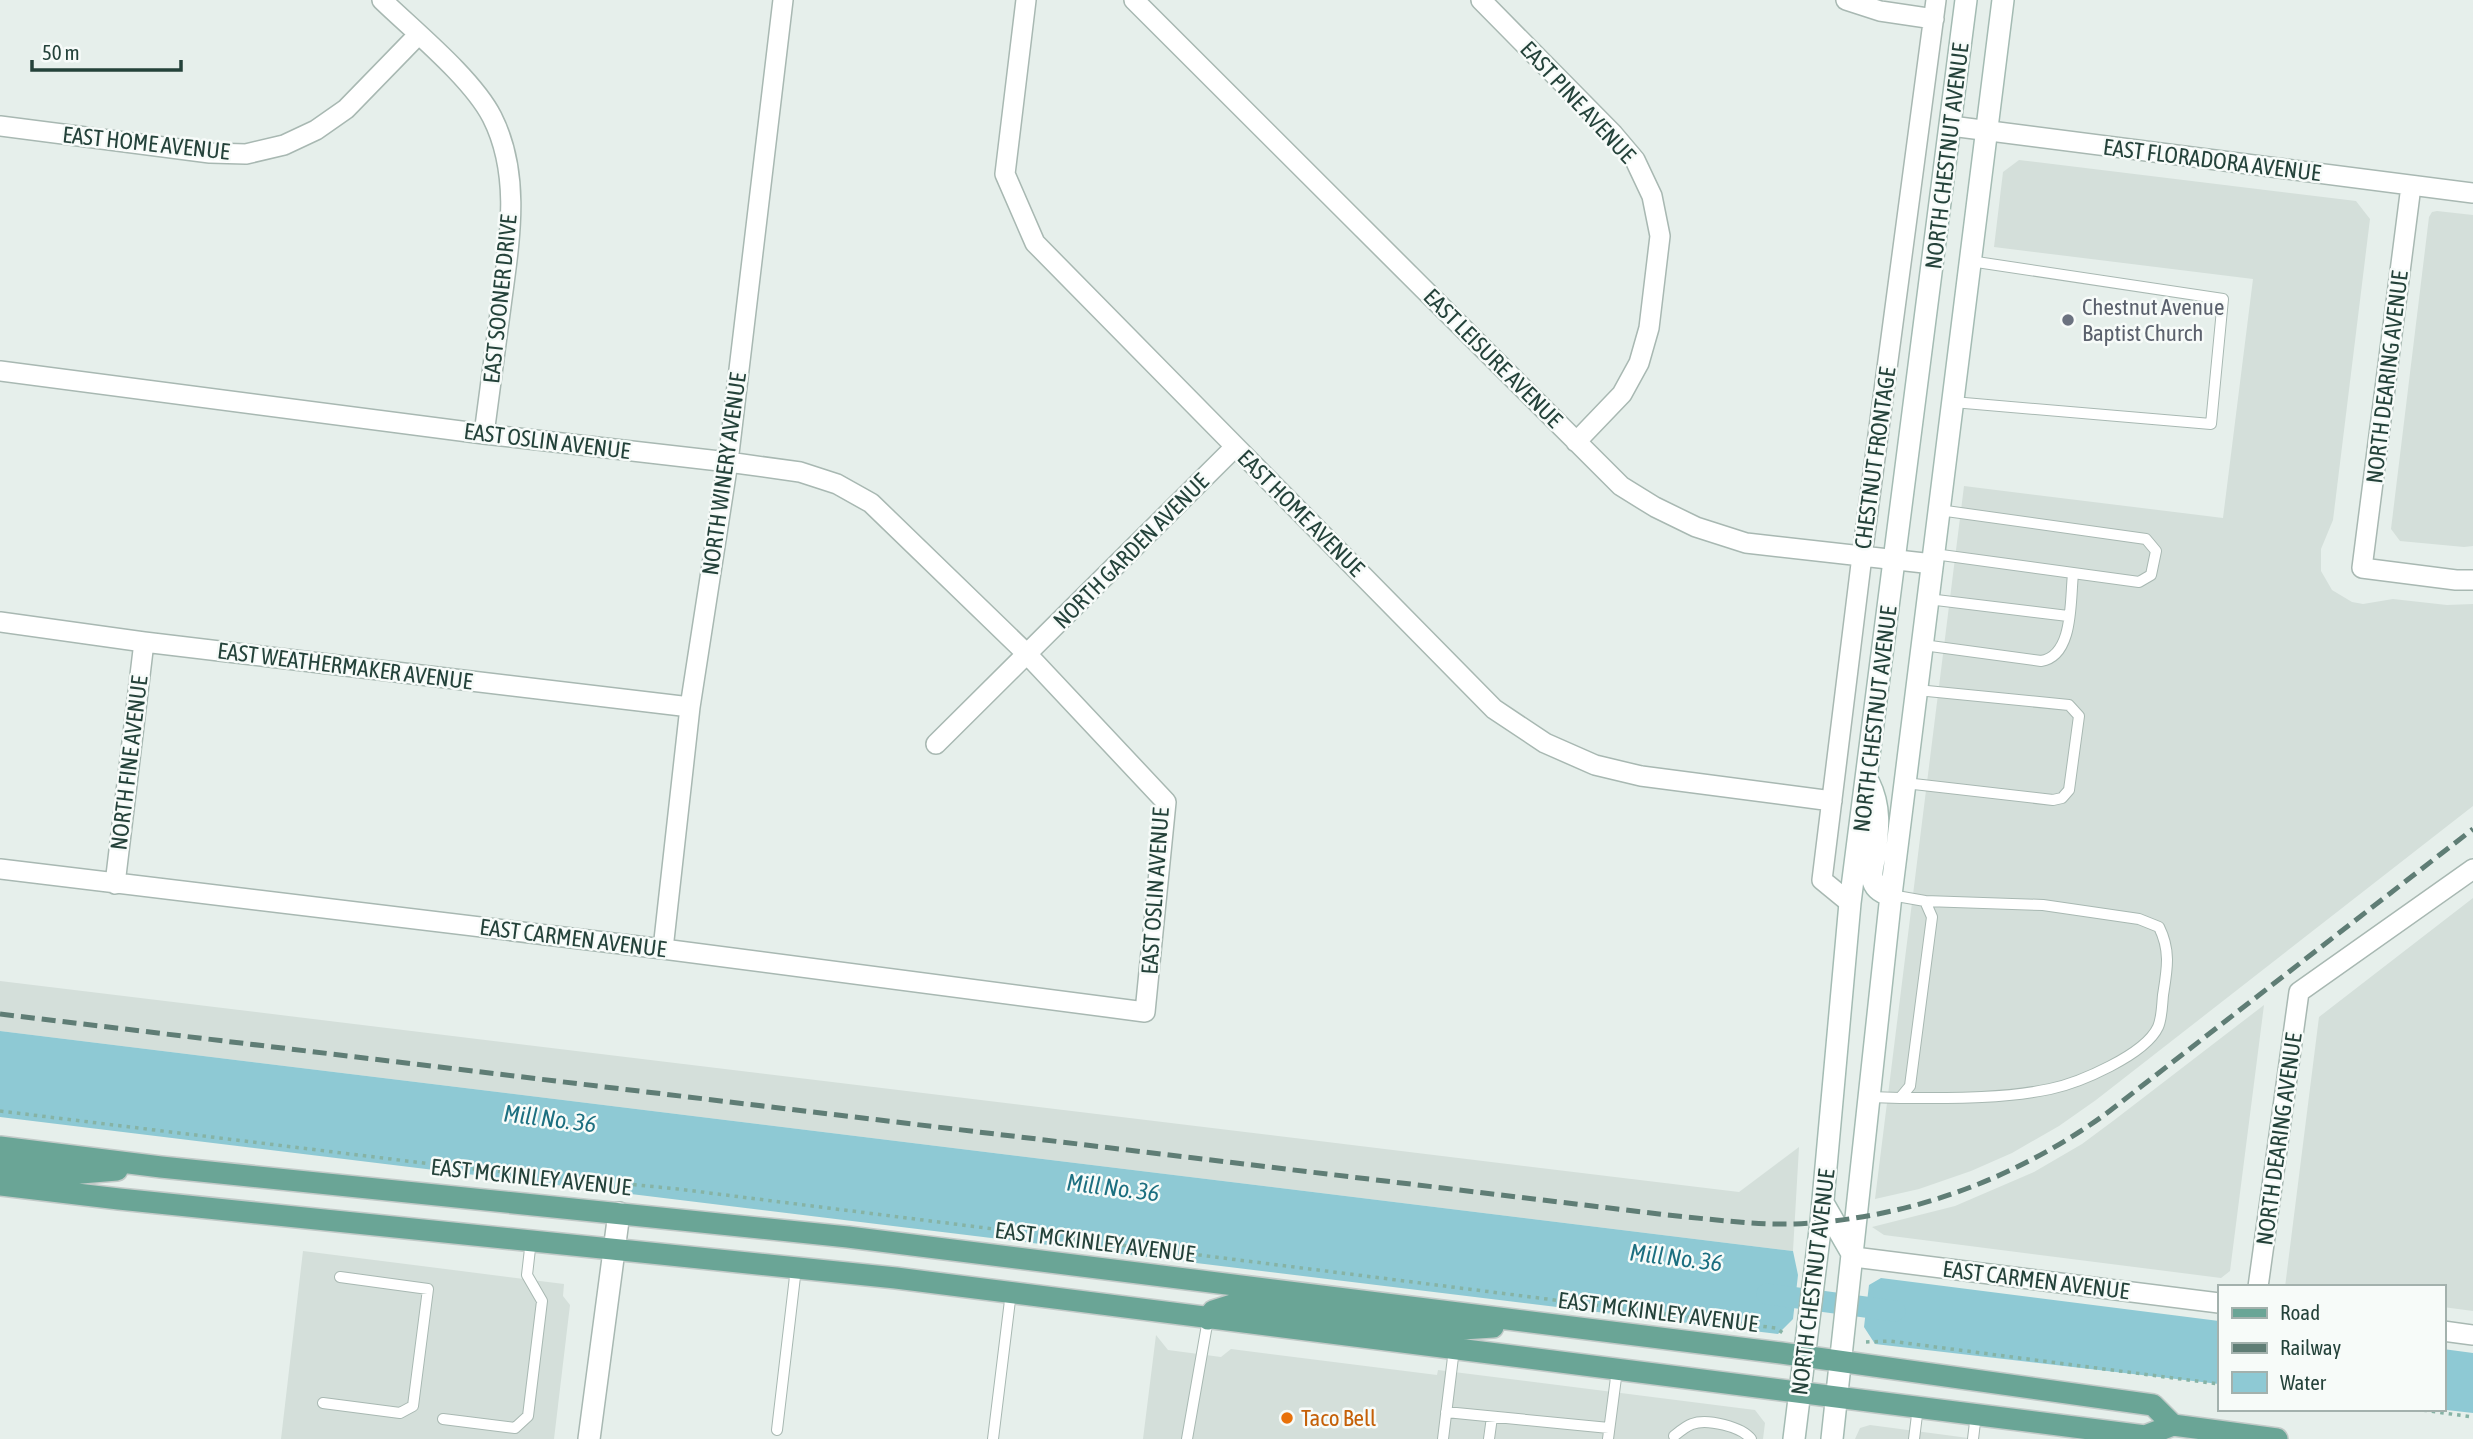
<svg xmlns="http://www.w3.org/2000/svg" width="2473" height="1439" font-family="'Asap Condensed',sans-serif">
  <rect width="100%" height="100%" fill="#e6efeb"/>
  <!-- built -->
  <path fill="#d4dfda" d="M2019,160L2356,201L2370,219L2333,520L2321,549V571L2332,590L2352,602L2363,604L2393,599L2447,605L2473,604V806L2096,1100L2059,1126L2012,1153L1971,1171L1919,1189L1875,1199L1964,486L2223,518L2253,279L1994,247L2003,172Z
    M2437,211L2473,215V546L2464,547L2400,541L2391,529L2429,217L2432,212Z
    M2473,898V1311L2443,1307V1287H2285L2319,1017Z
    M0,981L1739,1192L1799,1147L1793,1251L0,1031Z
    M2264,1005L2230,1271L2221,1278L1884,1235L1872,1227L1955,1206L2034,1172L2082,1144L2113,1121Z
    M303,1251L564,1284L563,1296L570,1305L554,1439H281Z
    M1156,1335L1168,1350L1221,1357L1231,1349L1437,1375L1438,1370L1755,1410L1765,1423L1763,1439H1143Z
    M1870,1425L1976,1439H1855L1860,1428Z"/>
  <!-- water -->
  <path fill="#8ec9d4" d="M0,1031L1793,1251L1798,1275L1793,1319L1778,1334L0,1117Z
    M1881,1278L2219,1321V1384L1875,1344L1864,1327L1869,1285Z
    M2443,1349L2473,1353V1413L2438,1409H2443Z"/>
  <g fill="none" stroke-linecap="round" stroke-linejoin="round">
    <!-- canal -->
    <path stroke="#8ec9d4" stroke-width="21" d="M1767,1294L1895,1311"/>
    <!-- service casing -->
    <g stroke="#a8b8b2" stroke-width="12">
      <path id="service" d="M1953,402L2211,424L2223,299L1970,261
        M1934,554L2139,582L2151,575L2156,551L2146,539L1939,510
        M1928,599L2068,616
        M1923,645L2041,661C2074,656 2070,600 2073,574
        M1905,783L2053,800L2062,798L2069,790L2079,716L2069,705L1917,690
        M1870,1097L1900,1098L1910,1086L1932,917L1925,901L1891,895
        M1900,1098C1948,1098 2003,1099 2050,1089C2079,1083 2145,1055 2158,1027C2162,1018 2162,1005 2163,995C2167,970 2171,951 2159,927L2139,919L2043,905L1925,901
        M323,1403L400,1413L413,1406L428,1289L340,1277
        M1446,1412L1609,1428
        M443,1419L515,1428L528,1416L542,1301L527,1275L531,1240
        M777,1430L796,1268
        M1674,1436C1679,1432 1686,1426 1692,1424C1707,1418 1742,1427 1751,1439
        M993,1439L1011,1292
        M1187,1439L1208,1319
        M1443,1439L1454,1349
        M1489,1439L1492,1417
        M1608,1439L1617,1370
        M1914,1439L1918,1407
        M1973,1439L1976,1414"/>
    </g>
    <!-- minor casing -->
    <g stroke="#a8b8b2" stroke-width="22">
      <path id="minor" d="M382,0C414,31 472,78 492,117C522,176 509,244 501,306C495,349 490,391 484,434
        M1026,0L1005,174L1035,243L1494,709L1545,743L1595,765L1641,776L1832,801
        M1134,0L1621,486L1655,507L1696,527L1746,543L1933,564
        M1481,0L1613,134L1635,160L1652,196L1660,236L1649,328L1639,363L1622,394L1576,442
        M1846,0L1880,11L1934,19
        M0,126L210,153L246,154L284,145L316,130L346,109L418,35
        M1951,126L2473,193
        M2411,186L2362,568L2456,580H2473
        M0,371L484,434L728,462L800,472L837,484L871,503L1027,654L1166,802L1145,1012L663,949L0,869
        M0,622L144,642L690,707
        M936,744L1235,447
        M115,884L144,642
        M1850,903L1822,880L1862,556L1936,0
        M663,949L690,707L728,462L783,0
        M1854,1257L2219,1303
        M2258,1287L2299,992L2473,869
        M2443,1331L2473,1335"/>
    </g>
    <!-- tertiary casing -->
    <g stroke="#a8b8b2" stroke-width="24">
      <path id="tertiary" d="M589,1439L619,1213"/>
    </g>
    <!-- secondary casing -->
    <g stroke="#a4bbb3" stroke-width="24">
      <path id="secondary" d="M1869,783C1881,807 1878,830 1875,855C1874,862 1871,870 1872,877C1874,888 1882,893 1891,895
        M1823,1203L1854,1257
        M1794,1439L1821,1222L1850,903L1966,0
        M1832,1439L1891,895L2003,0"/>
    </g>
    <!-- primary casing -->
    <g stroke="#c2cac8" stroke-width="24">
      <path id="primary" d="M0,1147L161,1167L848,1237L1781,1353L2153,1405L2173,1425
        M0,1166L69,1174L117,1170
        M0,1185L119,1199L896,1278L2145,1436L2173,1425L2277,1439
        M1208,1319L1213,1311L1232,1305L1447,1330L1493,1327"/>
    </g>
    <!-- path -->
    <path stroke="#86b3a5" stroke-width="3.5" stroke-dasharray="3.5 5" stroke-linecap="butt" d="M0,1111L464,1168L678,1189L1776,1328L1783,1333
      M1866,1342L1890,1341L2219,1384
      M2415,1409L2473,1417"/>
    <!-- service -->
    <use href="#service" stroke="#fff" stroke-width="10"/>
    <!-- minor -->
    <use href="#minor" stroke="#fff" stroke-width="19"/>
    <!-- tertiary -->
    <use href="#tertiary" stroke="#fff" stroke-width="21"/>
    <!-- secondary -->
    <use href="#secondary" stroke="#fff" stroke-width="21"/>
    <!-- primary -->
    <use href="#primary" stroke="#6aa596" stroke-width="21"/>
    <!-- rail -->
    <path stroke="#5f7d75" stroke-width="5" stroke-dasharray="14 7" stroke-linecap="butt" d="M0,1014L1667,1215C1710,1219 1752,1225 1795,1224C1908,1219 2016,1179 2107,1113L2473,829"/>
  </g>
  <!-- markers -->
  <circle fill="#6b7280" stroke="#f7fbf9" stroke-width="2.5" cx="2068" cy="320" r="7"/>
  <circle fill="#e8710a" stroke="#f7fbf9" stroke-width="2.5" cx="1287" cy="1418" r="7"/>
  <g text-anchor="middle" stroke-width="5" stroke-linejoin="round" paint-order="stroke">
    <!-- street labels -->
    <g font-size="23" fill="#24423a" stroke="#f7fbf9">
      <text transform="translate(1578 102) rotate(47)" y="8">EAST PINE AVENUE</text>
      <text transform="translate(146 143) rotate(6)" y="8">EAST HOME AVENUE</text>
      <text transform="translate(1947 156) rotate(-83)" y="8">NORTH CHESTNUT AVENUE</text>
      <text transform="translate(2212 160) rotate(7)" y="8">EAST FLORADORA AVENUE</text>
      <text transform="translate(500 299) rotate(-84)" y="8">EAST SOONER DRIVE</text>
      <text transform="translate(1493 358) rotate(45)" y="8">EAST LEISURE AVENUE</text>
      <text transform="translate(2387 377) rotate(-83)" y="8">NORTH DEARING AVENUE</text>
      <text transform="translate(547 441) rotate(7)" y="8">EAST OSLIN AVENUE</text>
      <text transform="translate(1875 458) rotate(-82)" y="8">CHESTNUT FRONTAGE</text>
      <text transform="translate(724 474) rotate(-82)" y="8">NORTH WINERY AVENUE</text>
      <text transform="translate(1301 513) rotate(45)" y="8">EAST HOME AVENUE</text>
      <text transform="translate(1131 551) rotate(-45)" y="8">NORTH GARDEN AVENUE</text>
      <text transform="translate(345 666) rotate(7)" y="8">EAST WEATHERMAKER AVENUE</text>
      <text transform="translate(1875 719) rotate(-83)" y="8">NORTH CHESTNUT AVENUE</text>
      <text transform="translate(129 763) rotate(-83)" y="8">NORTH FINE AVENUE</text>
      <text transform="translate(1155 891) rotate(-86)" y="8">EAST OSLIN AVENUE</text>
      <text transform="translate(573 938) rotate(7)" y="8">EAST CARMEN AVENUE</text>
      <text transform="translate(2279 1139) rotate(-82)" y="8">NORTH DEARING AVENUE</text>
      <text transform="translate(531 1177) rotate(6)" y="8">EAST MCKINLEY AVENUE</text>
      <text transform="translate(1095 1242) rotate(7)" y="8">EAST MCKINLEY AVENUE</text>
      <text transform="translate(2036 1280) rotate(7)" y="8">EAST CARMEN AVENUE</text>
      <text transform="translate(1813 1282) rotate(-83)" y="8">NORTH CHESTNUT AVENUE</text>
      <text transform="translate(1658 1312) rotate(7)" y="8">EAST MCKINLEY AVENUE</text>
    </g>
    <!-- worship labels -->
    <g font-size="23" fill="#5b616d" stroke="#f7fbf9" text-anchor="start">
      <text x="2082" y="315">Chestnut Avenue<tspan x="2082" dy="26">Baptist Church</tspan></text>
    </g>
    <!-- food labels -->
    <g font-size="23" fill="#c56008" stroke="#f7fbf9" text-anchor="start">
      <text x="1301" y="1426">Taco Bell</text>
    </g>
    <!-- water labels -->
    <g font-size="24" font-style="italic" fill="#1c6f80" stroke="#f7fbf9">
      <text transform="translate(550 1119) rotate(7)" y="8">Mill No. 36</text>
      <text transform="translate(1113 1188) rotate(7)" y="8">Mill No. 36</text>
      <text transform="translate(1676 1258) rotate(7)" y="8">Mill No. 36</text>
    </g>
  </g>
  <!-- legend -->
  <rect x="2218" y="1285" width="228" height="126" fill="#f7fbf9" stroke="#a3b1ad" stroke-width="2"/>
  <rect x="2232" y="1308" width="35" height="10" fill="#6aa596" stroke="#a3b1ad" stroke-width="2"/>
  <text x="2280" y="1320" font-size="21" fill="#24423a">Road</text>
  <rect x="2232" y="1343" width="35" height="10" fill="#5f7d75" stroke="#a3b1ad" stroke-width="2"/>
  <text x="2280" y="1355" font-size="21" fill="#24423a">Railway</text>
  <rect x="2232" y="1372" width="35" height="21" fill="#8ec9d4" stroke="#a3b1ad" stroke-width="2"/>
  <text x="2280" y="1390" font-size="21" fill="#24423a">Water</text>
  <!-- scale -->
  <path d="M32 60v10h149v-10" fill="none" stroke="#24423a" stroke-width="3.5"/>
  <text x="42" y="60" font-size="21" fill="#24423a" stroke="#f7fbf9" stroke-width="5" paint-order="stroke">50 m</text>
</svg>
